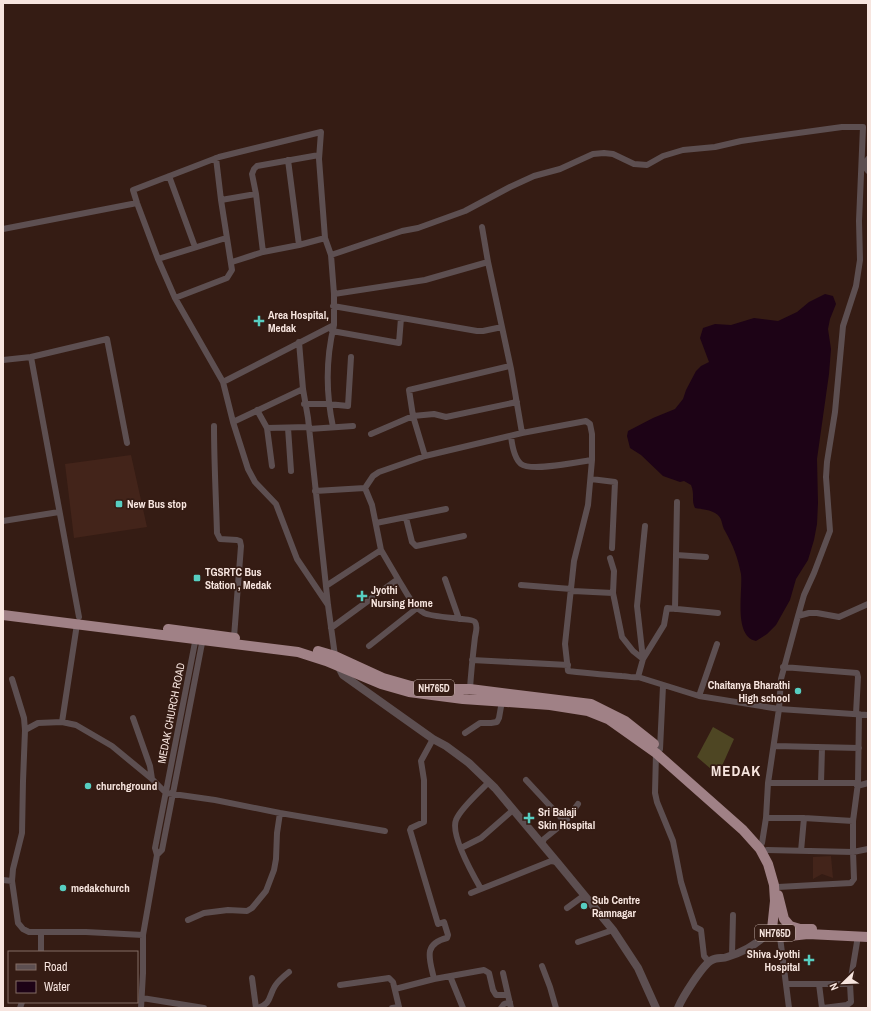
<svg xmlns="http://www.w3.org/2000/svg" width="871" height="1011" font-family="'Archivo Narrow',sans-serif">
  <rect width="100%" height="100%" fill="#351c14"/>
  <!-- built -->
  <path fill="#43241a" d="M131,455L147,527L74,538L65,464Z
    M831,856L833,878L822,874L813,879V857Z"/>
  <!-- green -->
  <path fill="#4e4623" d="M713,727L734,739L718,775L697,757Z"/>
  <!-- water -->
  <path fill="#1d0316" d="M825,294L833,296L836,304L830,319L828,329L831,349L829,374L817,459L818,503L817,524L814,540L808,560L796,579L790,600L776,625L767,634L756,641C733,636 743,592 741,574C738,558 733,545 725,531C721,525 723,517 715,513C710,510 701,509 695,508C691,501 695,494 691,485L684,481L680,482L663,476L641,455L630,448L627,436L628,431L653,418L675,409L683,399L686,390L696,371L701,366L709,362L700,338L703,328L715,324L731,325L754,318L778,321L797,312L809,302Z"/>
  <g fill="none" stroke-linecap="round" stroke-linejoin="round">
    <!-- minor -->
    <path stroke="#5d4f51" stroke-width="6" d="M868,159L864,166L868,171
      M288,160L299,245
      M169,176L195,247
      M221,200L256,194
      M482,227L488,262
      M3,229L137,203
      M263,252L256,194L252,174L254,169L257,166L319,155
      M331,255L402,231L418,228L465,211L510,187L534,176L560,169L593,154L604,153L613,154L634,164L647,165L663,156L683,150L715,147L741,141L842,127H863L859,221L860,260L856,286L843,326L835,412L827,462L826,477L830,531L814,573L804,595L798,616
      M158,259L226,238
      M232,262L263,252L299,245L325,238
      M175,298L227,278L232,270L221,200L216,158
      M333,306L477,331H483L502,327
      M334,325V294L425,280L488,262L511,369L522,433
      M332,331L399,343L401,318
      M299,342L303,389L308,418L328,605L335,656
      M3,360L31,357
      M223,382L334,325C326,358 326,394 333,427
      M304,404H328L348,406L351,357
      M257,410L267,428L272,466
      M233,422L303,389
      M214,426C214,462 216,497 217,533L220,539L237,540L240,541L241,546L234,637
      M267,428L308,427
      M288,428L291,471
      M309,429L353,426
      M371,434L413,416L434,414L446,417L517,402L516,400
      M511,436C512,445 514,458 521,464C531,472 578,462 592,460
      M425,456L522,433L586,421L590,424L592,434V460L588,505L574,561L565,644L568,671C586,673 604,675 622,676C628,676 630,678 638,677L699,696L779,709L781,679L798,616L809,613H817L839,617L868,604
      M591,479L615,482L612,548
      M365,488L373,476L379,472L425,456L413,416L409,390L510,366
      M315,491L365,488L372,505L381,550L398,579
      M406,518L412,542L416,546L464,536
      M3,521L59,512
      M376,523L446,509
      M676,555L706,557
      M610,558L614,571L613,593
      M445,579L459,619
      M521,585L571,589L573,591L613,593L622,637L633,651L643,659L664,625L667,608L718,613
      M326,586L381,550
      M328,605L297,559L276,504L255,482L248,469L233,422L223,382L175,298L158,259L137,203L133,190L219,157L321,132L319,159L325,238L331,255L334,294
      M675,609L677,502
      M79,617L31,357L107,339L127,443
      M331,628L398,579C405,590 412,606 424,613C433,618 473,618 475,622C478,626 476,632 475,637C473,654 471,672 470,689
      M369,646L417,608
      M472,660L568,665
      M783,667L857,673L858,677L856,714
      M638,677L643,659L637,606L645,526
      M12,679L24,718L25,730L23,781L22,833L13,869L12,881L18,923L23,929L29,932H86L143,935
      M699,696L717,644
      M133,718L150,766L152,779
      M62,722L76,725L112,746L152,779L166,793L215,800L280,813L385,831
      M25,730L38,723L62,722L77,624
      M465,733L480,723H491L497,722L499,718L502,701
      M433,739L421,761L424,780V822L411,828L410,830L438,924L444,922L448,935L447,938C422,944 430,960 434,979
      M775,746L859,748
      M660,749L663,686
      M656,753L655,793L657,802L673,841L681,882L695,927L701,930L704,956L709,962
      M526,780L565,822
      M489,782C480,791 460,809 456,820C450,835 473,875 481,889L551,861L557,862
      M768,783H858
      M821,783L822,748
      M857,786L868,783
      M766,818H804L853,821
      M762,843L766,818L768,783L779,709L868,715
      M542,844L544,839L565,822L578,804
      M461,848L481,838L513,810
      M767,850L853,852L868,849
      M801,851L804,818
      M157,855L162,850L203,638
      M157,855L155,848L196,637
      M3,880L12,881
      M778,887L851,883L854,879L853,852V821L858,783L859,714
      M471,893L481,889
      M567,908L582,897L588,899
      M188,920L204,913L228,910L247,911L252,908L266,891L274,870L276,859L277,833L280,813
      M41,932V952
      M780,937L789,1008
      M578,942L613,930
      M732,955L733,915
      M542,966L550,987L556,1008
      M503,973L511,1008
      M450,976L463,1008
      M252,978L256,1008
      M786,984H850
      M819,984L822,1008
      M340,985L389,978L393,982L399,1007L392,1008
      M395,989L434,979L484,970L489,973L493,990L496,995H508
      M142,998L204,1008
      M20,1008L22,1002
      M141,1008L143,973V935L157,855
      M258,1008C272,1003 268,997 275,986C278,981 284,976 289,972
      M501,1008L504,1004L510,1002
      M823,1008L847,1005L851,1002L850,984L858,936"/>
    <!-- tertiary -->
    <path stroke="#5d4f51" stroke-width="8" d="M337,663L343,675L433,739L446,746L469,763L495,788L557,862L613,930L638,968L656,1008
      M678,1008C682,998 703,964 712,960C717,957 723,959 727,957C744,952 760,942 772,929"/>
    <!-- trunk -->
    <path stroke="#a08186" stroke-width="10" d="M3,615L298,652L326,661L381,684L409,692L463,699L550,705L588,711L608,719L656,753L743,830L760,849L768,864L774,885L775,901L772,929L780,937L808,934L868,937
      M168,629L235,638
      M318,651L335,656L383,678L411,686L439,689H470L591,704L625,721L654,744
      M778,895L784,919L790,926L800,929H812"/>
  </g>
  <!-- markers -->
  <g fill="#57cec1" stroke="#351c14" stroke-width="1.5">
    <path d="M257 315h4v4h4v4h-4v4h-4v-4h-4v-4h4z"/>
    <rect x="115" y="500" width="8" height="8" rx="2"/>
    <rect x="193" y="574" width="8" height="8" rx="2"/>
    <path d="M360 590h4v4h4v4h-4v4h-4v-4h-4v-4h4z"/>
    <circle cx="798" cy="691" r="4"/>
    <circle cx="88" cy="786" r="4"/>
    <path d="M527 812h4v4h4v4h-4v4h-4v-4h-4v-4h4z"/>
    <circle cx="63" cy="888" r="4"/>
    <circle cx="584" cy="906" r="4"/>
    <path d="M807 954h4v4h4v4h-4v4h-4v-4h-4v-4h4z"/>
  </g>
  <g text-anchor="middle" stroke-width="3.5" stroke-linejoin="round" paint-order="stroke">
    <!-- shield labels -->
    <g fill="#351c14" stroke="#bda9a2" stroke-width="1">
      <rect x="414" y="680" width="40" height="16" rx="3"/>
      <rect x="755" y="925" width="40" height="16" rx="3"/>
    </g>
    <g font-size="10" font-weight="bold" fill="#f7e5df">
      <text x="434" y="692">NH765D</text>
      <text x="775" y="937">NH765D</text>
    </g>
    <!-- poi labels -->
    <g font-size="11" font-weight="bold" fill="#f7e5df" stroke="#351c14" text-anchor="start">
      <text x="268" y="319">Area Hospital,<tspan x="268" dy="13">Medak</tspan></text>
      <text x="127" y="508">New Bus stop</text>
      <text x="205" y="576">TGSRTC Bus<tspan x="205" dy="13">Station , Medak</tspan></text>
      <text x="371" y="594">Jyothi<tspan x="371" dy="13">Nursing Home</tspan></text>
      <text x="790" y="689" text-anchor="end">Chaitanya Bharathi<tspan x="790" dy="13">High school</tspan></text>
      <text x="96" y="790">churchground</text>
      <text x="538" y="816">Sri Balaji<tspan x="538" dy="13">Skin Hospital</tspan></text>
      <text x="71" y="892">medakchurch</text>
      <text x="592" y="904">Sub Centre<tspan x="592" dy="13">Ramnagar</tspan></text>
      <text x="800" y="958" text-anchor="end">Shiva Jyothi<tspan x="800" dy="13">Hospital</tspan></text>
    </g>
    <!-- street labels -->
    <g font-size="11" fill="#f7e5df" stroke="#351c14">
      <text transform="translate(171 713) rotate(-79)" y="4">MEDAK CHURCH ROAD</text>
    </g>
    <!-- district labels -->
    <g font-size="15" font-weight="bold" letter-spacing="1" fill="#f7e5df" stroke="#351c14">
      <text x="736" y="776">MEDAK</text>
    </g>
  </g>
  <!-- border -->
  <rect width="871" height="1011" fill="none" stroke="#f7e5df" stroke-width="8"/>
  <!-- legend -->
  <rect x="8" y="951" width="130" height="52" fill="#351c14" stroke="#836c65"/>
  <rect x="16" y="964" width="20" height="6" fill="#5d4f51" stroke="#836c65"/>
  <text x="44" y="971" font-size="12" fill="#f7e5df">Road</text>
  <rect x="16" y="981" width="20" height="12" fill="#1d0316" stroke="#836c65"/>
  <text x="44" y="991" font-size="12" fill="#f7e5df">Water</text>
  <!-- north arrow -->
  <g transform="translate(843 983) rotate(247)" stroke="#351c14" stroke-width="3" paint-order="stroke">
  <path d="M0-3L7 15L0 10L-7 15Z" fill="#f7e5df"/>
  <text y="-6" font-size="11" font-weight="bold" text-anchor="middle" fill="#f7e5df">N</text>
  </g>
</svg>
